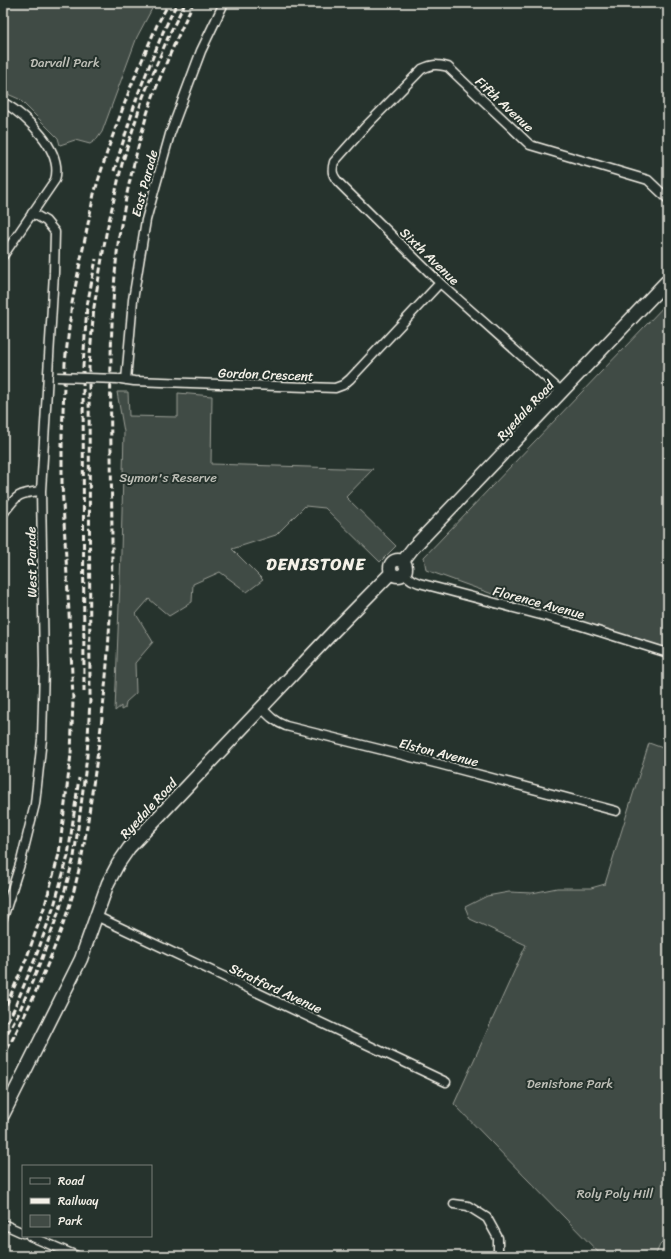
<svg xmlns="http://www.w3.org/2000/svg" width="671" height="1259" font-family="Sriracha,sans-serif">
  <rect width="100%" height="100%" fill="#26332d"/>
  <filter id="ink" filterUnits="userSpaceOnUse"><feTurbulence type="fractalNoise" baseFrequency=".025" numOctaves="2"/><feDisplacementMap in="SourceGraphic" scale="8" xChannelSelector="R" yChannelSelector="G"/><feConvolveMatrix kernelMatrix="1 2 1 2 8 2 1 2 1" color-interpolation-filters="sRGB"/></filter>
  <g filter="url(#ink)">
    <!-- green -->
    <path fill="#414b45" stroke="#9a9e96" d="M3,3H155L137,37L102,132L97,139L90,144L75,140L60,145L58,138L19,99L3,92Z
      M668,302V652L575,624L426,570L424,557Z
      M117,392H128L129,416L178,417V393L212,396L211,464L373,469L346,497L396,546L380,562L325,508L305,506L276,535L232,549L263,580L247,592L220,572L193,584L192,602L169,616L149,599L136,614L153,642L135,663L136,693L126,702L125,708L121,710V706L115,711L121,553L124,432Z
      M649,743L668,750V1237L660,1245L655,1256H602L454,1104L526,945L470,919L465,907L487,896L509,892L532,893L557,888H591L605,884Z"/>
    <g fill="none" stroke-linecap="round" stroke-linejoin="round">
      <!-- street casing -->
      <g stroke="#f4f1e8" stroke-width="11">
        <path id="street" d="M3,102C26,116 64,150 55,180L3,256
          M121,379L134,381L335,388L343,385L350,379L440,283
          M126,380L133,300L146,220L170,134L201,51L224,3
          M562,392L440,283L339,183C333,176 331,172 334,162L367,125L422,69C433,64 437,64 448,67L530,145L648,180L668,199
          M3,514C17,495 18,493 41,491
          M404,574L412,580L419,583L575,624L668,653
          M262,708C269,716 275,722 286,726L439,764L616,811
          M96,916L446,1082
          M3,918L21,861L35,804L42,739L44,667L41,491L54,273L55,232L46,221L32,213
          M454,1204L468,1206L487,1218L498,1238V1256
          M3,1224L23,1233
          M30,1236L77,1256"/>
      </g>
      <!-- secondary casing -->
      <g stroke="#f4f1e8" stroke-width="15">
        <path id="secondary" d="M390 568a8 8 0 1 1 16 0a8 8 0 1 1-16 0Z
          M403,561L413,548L668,280
          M3,1115L81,959L108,883L118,864L129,848L145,831L334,631L391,573"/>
      </g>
      <!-- street -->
      <use href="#street" stroke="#26332d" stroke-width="8"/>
      <!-- secondary -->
      <use href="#secondary" stroke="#26332d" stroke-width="12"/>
      <!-- rail -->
      <path stroke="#f4f1e8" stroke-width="3" stroke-dasharray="6 3" stroke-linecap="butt" d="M114,171L138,94L163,32L177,3
        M84,692L83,366L87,306L96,259
        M3,1013L27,957L45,905L59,854L71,754L73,700L71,650L62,484V435L65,363L72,303L94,194L109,146L131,86L157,25L169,3
        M3,1029L14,1009L35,959L54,906L68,856L79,778
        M3,1041L19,1012L41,961L60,908L74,857L81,806L87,756L90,700L89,366L94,307L106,234L122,164L143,97L169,35L185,3
        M3,1057C28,1011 50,963 67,913C81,872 87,828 93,785C105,708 111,630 112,552C112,446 106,341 119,236C121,223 124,211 126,198C132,170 139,142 147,114C159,76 177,39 193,3"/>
      <!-- street-bridge casing -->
      <g stroke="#f4f1e8" stroke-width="11" stroke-linecap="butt">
        <path id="street-bridge" d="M57,377L118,379"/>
      </g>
      <!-- street-bridge -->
      <use href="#street-bridge" stroke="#26332d" stroke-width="8"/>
    </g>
  </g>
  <g text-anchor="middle" stroke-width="4" stroke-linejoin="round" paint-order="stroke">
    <!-- park labels -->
    <g font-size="13" fill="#bebfb7" stroke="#26332d">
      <text x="65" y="67">Darvall Park</text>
      <text x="168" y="482">Symon's Reserve</text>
      <text x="570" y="1088">Denistone Park</text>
      <text x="615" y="1198">Roly Poly Hill</text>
    </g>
    <!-- street labels -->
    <g font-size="13" fill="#f4f1e8" stroke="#26332d">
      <text transform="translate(505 104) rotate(43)" y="5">Fifth Avenue</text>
      <text transform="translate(144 183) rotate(-75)" y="5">East Parade</text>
      <text transform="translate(430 256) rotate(44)" y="5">Sixth Avenue</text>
      <text transform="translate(266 374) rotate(2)" y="5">Gordon Crescent</text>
      <text transform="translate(525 410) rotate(-47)" y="5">Ryedale Road</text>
      <text transform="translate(31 562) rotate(-91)" y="5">West Parade</text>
      <text transform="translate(539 602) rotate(15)" y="5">Florence Avenue</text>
      <text transform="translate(439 752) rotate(14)" y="5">Elston Avenue</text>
      <text transform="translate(148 808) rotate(-47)" y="5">Ryedale Road</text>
      <text transform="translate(276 988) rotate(25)" y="5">Stratford Avenue</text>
    </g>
    <!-- district labels -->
    <g font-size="17" font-weight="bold" letter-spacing="1" fill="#f4f1e8" stroke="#26332d">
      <text x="316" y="570">DENISTONE</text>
    </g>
  </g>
  <!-- margin -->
  <rect width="671" height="1259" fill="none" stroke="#26332d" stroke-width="16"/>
  <rect x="8" y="8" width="655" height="1243" fill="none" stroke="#f4f1e8" stroke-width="1.5" filter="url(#ink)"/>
  <!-- legend -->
  <rect x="22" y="1165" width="130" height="72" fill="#26332d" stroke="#787f78"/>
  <rect x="30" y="1178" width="20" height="6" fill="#26332d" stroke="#787f78"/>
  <text x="58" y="1185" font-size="12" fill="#f4f1e8">Road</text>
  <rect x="30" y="1198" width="20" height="6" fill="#f4f1e8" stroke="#787f78"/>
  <text x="58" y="1205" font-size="12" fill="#f4f1e8">Railway</text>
  <rect x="30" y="1215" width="20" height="12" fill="#414b45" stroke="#787f78"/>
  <text x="58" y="1225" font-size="12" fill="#f4f1e8">Park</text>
</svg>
